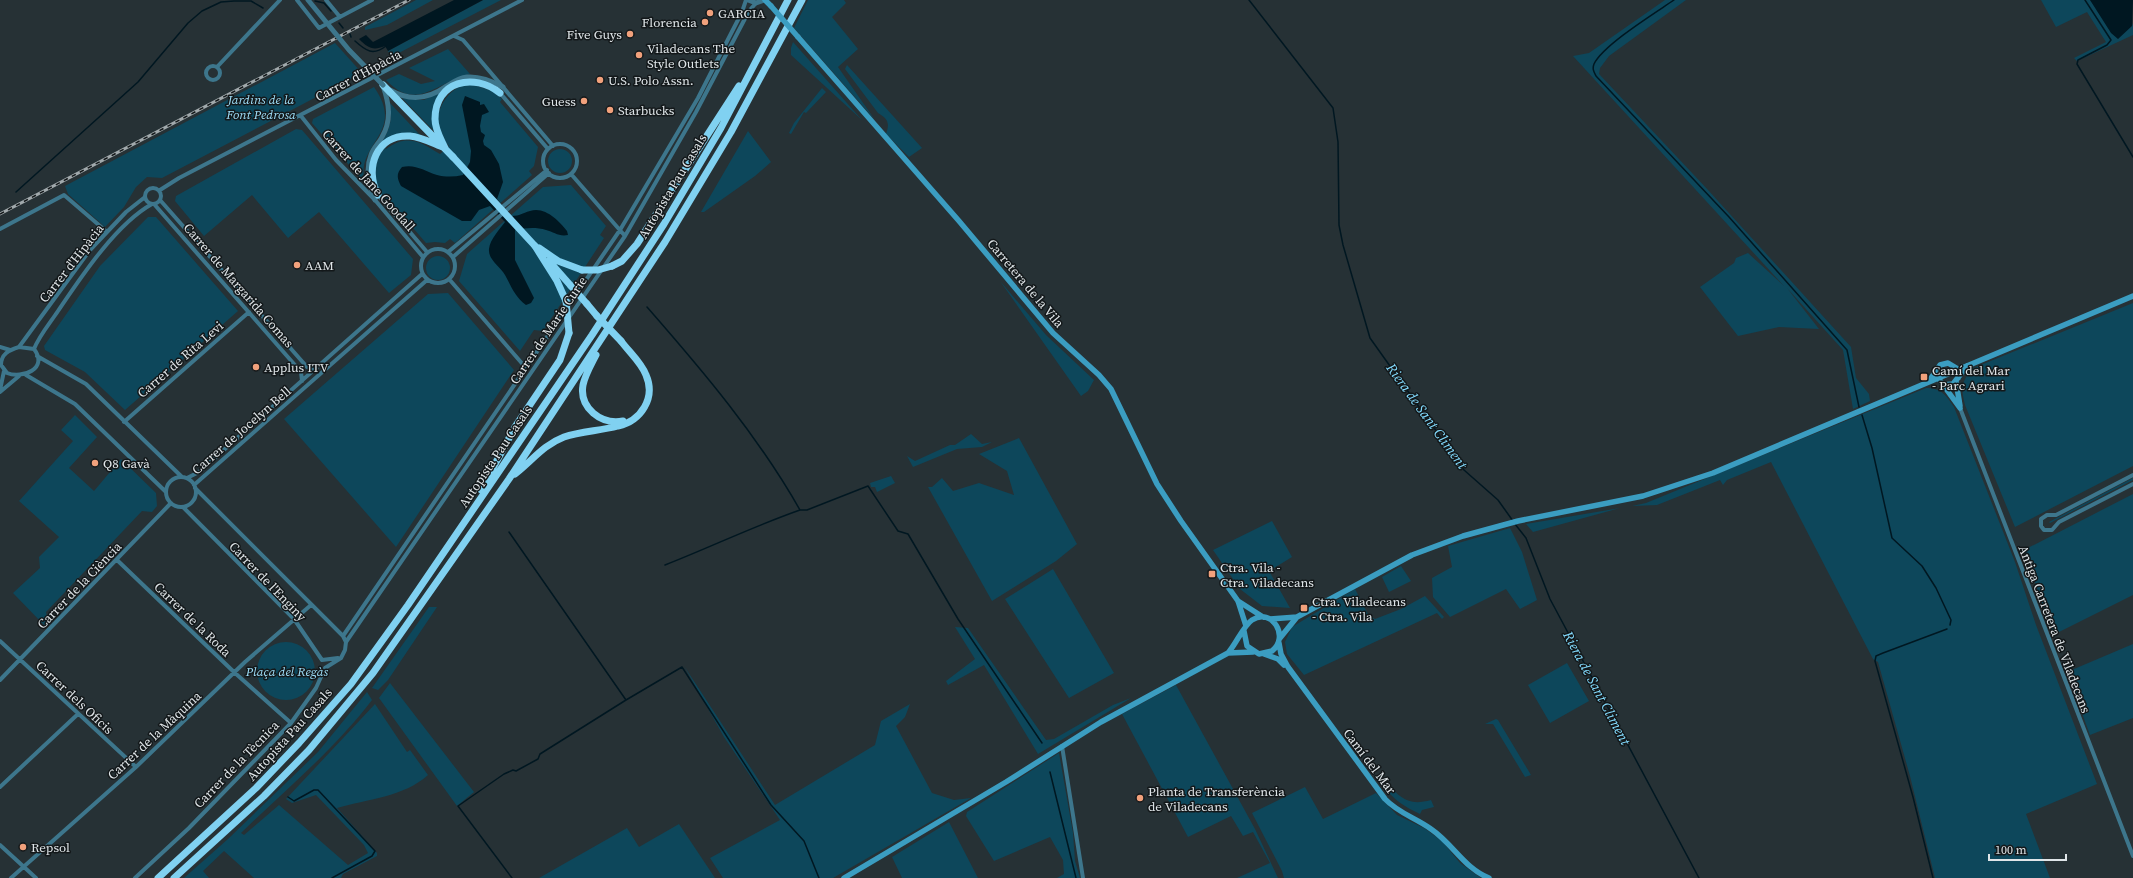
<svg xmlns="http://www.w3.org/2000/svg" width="2133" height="878" font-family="'Source Serif 4',serif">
  <rect width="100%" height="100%" fill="#263135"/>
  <!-- green -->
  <path fill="#0d475b" d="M416,0H433L387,25L365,30V27Z
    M483,0H501L391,57L388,51Z
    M808,0H844L846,3L832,17L858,49L838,67L875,120L794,28Z
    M1665,0H1686L1609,56L1600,68L1599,74L1708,190L1851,347L1856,378L1869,394L1870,401L1853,409L1843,350L1787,288L1819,329L1779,327L1738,336L1700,287L1734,263L1736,258L1748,253L1784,286L1573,56L1589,53Z
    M2041,0H2090L2100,12L2132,26L2133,23V35L2077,61L2074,58L2106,42L2087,12L2056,27Z
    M793,42L862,120L791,55V48Z
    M335,43L362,73L162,178L147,177L136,187L124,207L105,227L68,194L65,186Z
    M448,49L470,74C438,81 417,113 386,80L399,74L421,84L435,81L409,68Z
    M847,65L922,148L909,157L886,134C890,123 888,119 878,113L845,69Z
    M469,83L495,92L502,99L500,102L538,147L534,166L529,171L532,175L455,243L450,239L445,243L435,242L426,243L389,200L385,203L374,183L377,158L385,148L386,149C407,133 421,142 440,154L449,146C425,124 443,89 469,83Z
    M374,87C407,134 354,143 365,183L312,123L313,119Z
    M446,88L433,124L434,131L402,98L424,100Z
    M822,88L826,92L806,113L804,112L791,134L789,133L794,123Z
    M390,103L421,136L415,134L378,147C389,133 393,121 390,103Z
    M296,129L302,130L413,259L411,275L389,293L319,212L288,238L252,195L204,236L175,201L176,196Z
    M748,131L771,162L755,176L704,212H701Z
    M548 161a12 12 0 1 1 24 0a12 12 0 1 1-24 0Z
    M571,185L606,226L600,235L604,238L543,331L534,330L520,351L459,281L467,254L543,187Z
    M148,217H156L238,311L125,410L85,372L45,350L44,346L100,266Z
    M426 268a12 12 0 1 1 24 0a12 12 0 1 1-24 0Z
    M1000,281L1046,335L1094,380L1088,391L1081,396Z
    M448,293L514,370L396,547L284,419L428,294Z
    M2133,303V466L2015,527L1965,405C1961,388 1961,384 1971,369Z
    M1926,388C1941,388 1946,395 1954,407L2015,562L2036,625L2097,784L2026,814L2050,878H1935L1910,776L1878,662L1873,659L1771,462L1727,480L1723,485L1720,480L1657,505L1632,506L1646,503Z
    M75,415L97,437L69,468L94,491L121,459L156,493L157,506L152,512L142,511L46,612L48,623L44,625L13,593L40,568L39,557L59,537L19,501L73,441L61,430Z
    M971,434L982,444L992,442L982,447L957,449L913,467L907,456L915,461L950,445H955Z
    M1019,438L1077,544L1056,561L992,601L928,487H932L942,478L953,491L979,483L1014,495L1007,471L979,454Z
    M891,476L895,483L877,492L875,487H871L870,483Z
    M2133,478V480L2050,523L2049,522Z
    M2133,494V595L2053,635L2024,550Z
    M1620,508L1533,532L1526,524Z
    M1272,521L1292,557L1269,571L1290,608L1262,606L1240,589L1213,550Z
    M1510,528L1522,552L1537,600L1520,609L1506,589L1450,617L1433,597L1432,578L1452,567L1448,546Z
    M1401,566L1411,581L1389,592L1382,577Z
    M1053,569L1114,673L1069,698L1005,599Z
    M1355,589L1369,616L1375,619L1401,609L1425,596L1444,617L1442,619L1437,613L1304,675L1287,654L1285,642L1292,627Z
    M429,607H437L388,680L378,690L372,688Z
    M955,627L968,628L1046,740L1054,739L1113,705L1131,698L1038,754L984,665L948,685L946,681L975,659Z
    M257 671a29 29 0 1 1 58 0a29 29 0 1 1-58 0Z
    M2133,644V718L2090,735L2067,672Z
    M1567,663L1589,701L1550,723L1528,685Z
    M684,666L775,805L875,745L881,721L910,704L905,717L896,726L932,793L954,800L971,798L833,878H723L710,858L780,820L724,737Z
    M390,683L474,792L457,806L379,698Z
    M1176,685L1255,829L1278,878H1237L1270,863L1253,832L1243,836L1231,816L1188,837L1122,714Z
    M367,692L372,700C334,750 285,790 241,833L244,835L279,805L348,865L368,853L364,845L316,795L292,803L286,799L375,704L407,752L410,750L428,775C404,797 367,799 337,808L377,853V856L343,874L341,878H254L224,851L203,871L209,878H184L228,839L318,752Z
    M1496,719L1498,720L1531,775L1525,777L1493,724H1485Z
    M1059,753L1073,833L1075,861L1080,878H1057L1064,874L1063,860L1050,837L994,861L966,816L967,812Z
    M1387,783C1401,799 1409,806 1431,800L1434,807L1422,810L1420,814C1405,807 1394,800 1383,786Z
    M1305,787L1323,819L1376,793L1397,815L1424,828L1442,841L1460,863L1481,878H1284L1282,871L1252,813Z
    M949,822L978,878H902L892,857Z
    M679,824L715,878H539L627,828L639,847Z"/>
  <!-- water -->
  <path fill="#001721" d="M454,0H483L388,51L385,46C373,51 368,48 359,39L366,35L373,42Z
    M2090,0H2133L2132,26L2118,39L2111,33Z
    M465,96L480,102V105L484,104L489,112L482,115L480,126L481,132L485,135L483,141L484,145L491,150L499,164L503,182L497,199L512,216C520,216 522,213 530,211C545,206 559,221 567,231L568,235C559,237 554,232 546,230C536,227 525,228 515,230V260L534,298L531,303L526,305C515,297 511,286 505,275C500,266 488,260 489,249C490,239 500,229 505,222L490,206L479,210L471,221H462L401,186C397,178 396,174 402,167C416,164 424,171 437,175C445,177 454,177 463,175L470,162L471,151L462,105Z"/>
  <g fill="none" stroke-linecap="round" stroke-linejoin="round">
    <!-- stream -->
    <path stroke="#001721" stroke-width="1.5" d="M1249,0L1333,108L1338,142L1339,225L1343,245L1370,338L1464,470L1498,500L1513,521
      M1674,0C1655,13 1603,45 1594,64C1592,69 1594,72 1596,76L1729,217L1847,350L1859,407
      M2085,0L2111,40L2107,45L2078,60L2077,64L2133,157
      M315,1L324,3L331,11
      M339,23L343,28
      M350,34L351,37
      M355,41C366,51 373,56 386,46
      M16,192L138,82L188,23L202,11L221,2L234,1H251L263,8
      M647,307C703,371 758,436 800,510H807L868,486L898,531L908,534L958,619L1042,743
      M1862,415L1872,448L1892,538L1922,566L1936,588L1951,620L1950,625
      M1515,524L1526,538L1550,599L1699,878
      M509,532L626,700L540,754L538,759L516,771L513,770L504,774L458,806L512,878
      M665,565C711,547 754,526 800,510
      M626,700L682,667L771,805L804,841L819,878
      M1050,772L1076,878
      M288,797L294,801L314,790H318L375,851L372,856L332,878
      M1933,878L1913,797L1875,661L1876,656L1883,653L1947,629"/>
    <!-- minor -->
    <path stroke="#3d768c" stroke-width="4" d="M297,0L319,28L372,0
      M326,0L340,17
      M454,36L463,40L553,146
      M206 73a7 7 0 1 1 14 0a7 7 0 1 1-14 0Z
      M217,67L280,0
      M500,93L548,149
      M301,116L336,160L375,200L423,257
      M543 161a17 17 0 1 1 34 0a17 17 0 1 1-34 0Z
      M571,174L625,236
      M145 196a8 8 0 1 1 16 0a8 8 0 1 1-16 0Z
      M160,190L179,178L522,0
      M378,195L427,252
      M160,200L307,367L316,369
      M154,204L301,372L302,381
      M0,229L64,195L107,232
      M421 266a17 17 0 1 1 34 0a17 17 0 1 1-34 0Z
      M448,252L547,170
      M453,257L549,173
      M449,279L526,368
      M0,347L10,350
      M19,347L90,250L126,212L145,197
      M19,347L34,349C49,369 22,379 7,373L1,365C1,354 9,350 19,347Z
      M34,349C39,336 50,323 58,311C81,277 116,224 152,204
      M37,356L86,384L182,477
      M26,375L75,404L166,492
      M0,390L4,371
      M0,392L19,376
      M1960,408L2133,856
      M124,422L249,312
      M2133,475L2056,515H2047L2041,519V526L2044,530H2052L2059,522L2133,484
      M166 492a15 15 0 1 1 30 0a15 15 0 1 1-30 0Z
      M187,478L199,472L422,274
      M194,485L427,280
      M195,488L343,636L346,642
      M183,507L294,619L322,660L338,658
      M117,560L235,673L291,723
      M343,636L620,230L698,98L742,12L746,0
      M0,641L136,767
      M341,658L345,650L346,642L625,236L696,112L749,11L756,3
      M0,680L171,503
      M1062,746L1083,878
      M0,787L78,714
      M0,845L36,878
      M11,878L136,767L245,662L311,605
      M135,878L189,828L291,723L316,688L325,668L341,658"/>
    <!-- tertiary -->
    <path stroke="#3d768c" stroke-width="5" d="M748,0L756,3L764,0
      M390,90C409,101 427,100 445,87C452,83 458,78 467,77C480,76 492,81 503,87
      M375,200C369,186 365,170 371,155C373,148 379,143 382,137C392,120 389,103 383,86"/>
    <!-- secondary -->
    <path stroke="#3b9dc1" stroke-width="5.5" d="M765,0L771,6
      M798,37L959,221L1053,333L1099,375L1111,389L1157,484L1181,521L1238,601L1246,626
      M1936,375L1960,408
      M1929,381L1940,365L1948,363L1958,369V378
      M1956,381L1960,406
      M1943,385L1953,384L1967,366
      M1238,601L1263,617
      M1270,619L1297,617L1412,555L1463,536L1518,521L1643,496L1713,473L2133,296
      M1280,638L1297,617
      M1279,643L1281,654L1288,667L1385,799C1398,813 1416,818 1431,829C1453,844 1464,868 1489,878
      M1228,653L1253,652
      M1264,654L1278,659L1284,665
      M844,878L1006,782L1101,722L1228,653C1236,644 1244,625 1252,620C1272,607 1290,637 1272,651L1259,654L1247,646L1244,631"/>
    <!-- motorway -->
    <path stroke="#80d1f1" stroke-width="7" d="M383,85L453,157
      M445,148C441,139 435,130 435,119C435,81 474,72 500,93
      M378,195C364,169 376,134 410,136C422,137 434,144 445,148
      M535,246L557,281L566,301
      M539,248L558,261L582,270
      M549,261L571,286
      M612,266L622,261L637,244L739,86
      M587,304L597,316
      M596,355C591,365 585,375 583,385C579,408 601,425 623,421
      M515,474C532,461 543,445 564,437C581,431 600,431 618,426C641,421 656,398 646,375C641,362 629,352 621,341
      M481,490L515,427L560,360L569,333
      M158,878L256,788L299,743L351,684L408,605L592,335L664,224L721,128L788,0
      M174,878L264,796L309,750L373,673L509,479L665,242L731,132L802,0"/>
    <!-- rail casing -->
    <g stroke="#a1a9ac" stroke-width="3">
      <path id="rail" d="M0,214L409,0"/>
    </g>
    <!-- rail -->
    <use href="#rail" stroke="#13181a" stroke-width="1.5" stroke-dasharray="4.5" stroke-linecap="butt"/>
    <!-- tertiary-bridge -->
    <path stroke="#3d768c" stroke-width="5" d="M308,0L349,50L383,85"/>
    <!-- secondary-bridge -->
    <path stroke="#3b9dc1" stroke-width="5.5" d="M771,6L798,37"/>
    <!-- motorway-bridge -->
    <path stroke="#80d1f1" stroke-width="7" d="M453,157L535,246
      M582,270H598L612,266
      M571,286L587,304
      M566,301L569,333
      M597,316L621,341"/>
  </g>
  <!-- markers -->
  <g fill="#f1a17c" stroke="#13181a" stroke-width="1.5">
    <circle cx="710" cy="13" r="4"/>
    <circle cx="705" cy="22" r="4"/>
    <circle cx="630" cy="34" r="4"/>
    <circle cx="639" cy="55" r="4"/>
    <circle cx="600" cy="80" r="4"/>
    <circle cx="584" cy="101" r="4"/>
    <circle cx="610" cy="110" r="4"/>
    <circle cx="297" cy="265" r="4"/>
    <circle cx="256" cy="367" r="4"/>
    <rect x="1920" y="373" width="8" height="8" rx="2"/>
    <circle cx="95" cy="463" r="4"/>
    <rect x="1208" y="570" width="8" height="8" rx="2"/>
    <rect x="1300" y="604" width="8" height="8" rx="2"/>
    <circle cx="1140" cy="798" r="4"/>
    <circle cx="23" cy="847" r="4"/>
  </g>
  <g text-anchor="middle" stroke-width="3" stroke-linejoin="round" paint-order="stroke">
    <!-- poi labels -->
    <g font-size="13" fill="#dfe5e8" stroke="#13181a" text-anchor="start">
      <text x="718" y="18">GARCIA</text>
      <text x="697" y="27" text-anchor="end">Florencia</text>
      <text x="622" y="39" text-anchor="end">Five Guys</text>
      <text x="647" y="53">Viladecans The<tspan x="647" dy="15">Style Outlets</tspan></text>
      <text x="608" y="85">U.S. Polo Assn.</text>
      <text x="576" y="106" text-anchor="end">Guess</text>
      <text x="618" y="115">Starbucks</text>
      <text x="305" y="270">AAM</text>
      <text x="264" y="372">Applus ITV</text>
      <text x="1932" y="375">Camí del Mar<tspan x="1932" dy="15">- Parc Agrari</tspan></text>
      <text x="103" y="468">Q8 Gavà</text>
      <text x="1220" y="572">Ctra. Vila -<tspan x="1220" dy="15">Ctra. Viladecans</tspan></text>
      <text x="1312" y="606">Ctra. Viladecans<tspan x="1312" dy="15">- Ctra. Vila</tspan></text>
      <text x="1148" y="796">Planta de Transferència<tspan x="1148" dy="15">de Viladecans</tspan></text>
      <text x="31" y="852">Repsol</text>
    </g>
    <!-- street labels -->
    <g font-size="13" fill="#dfe5e8" stroke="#13181a">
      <text transform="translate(358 75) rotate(-28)" y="5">Carrer d'Hipàcia</text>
      <text transform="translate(369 180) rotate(48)" y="5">Carrer de Jane Goodall</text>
      <text transform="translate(672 186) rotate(-59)" y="5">Autopista Pau Casals</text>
      <text transform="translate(71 263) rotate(-52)" y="5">Carrer d'Hipàcia</text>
      <text transform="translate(1026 283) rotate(50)" y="5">Carretera de la Vila</text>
      <text transform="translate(239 285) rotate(49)" y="5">Carrer de Margarida Comas</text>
      <text transform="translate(548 330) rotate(-56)" y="5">Carrer de Marie Curie</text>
      <text transform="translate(180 359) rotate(-41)" y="5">Carrer de Rita Levi</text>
      <text transform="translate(241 430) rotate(-41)" y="5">Carrer de Jocelyn Bell</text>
      <text transform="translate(495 456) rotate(-56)" y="5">Autopista Pau Casals</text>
      <text transform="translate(268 581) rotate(46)" y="5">Carrer de l'Enginy</text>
      <text transform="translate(79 585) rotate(-46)" y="5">Carrer de la Ciència</text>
      <text transform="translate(193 619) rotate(44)" y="5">Carrer de la Roda</text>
      <text transform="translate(2055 629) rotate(69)" y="5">Antiga Carretera de Viladecans</text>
      <text transform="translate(75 697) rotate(43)" y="5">Carrer dels Oficis</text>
      <text transform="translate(289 734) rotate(-48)" y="5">Autopista Pau Casals</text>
      <text transform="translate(154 735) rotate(-43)" y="5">Carrer de la Màquina</text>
      <text transform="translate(1370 761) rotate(53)" y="5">Camí del Mar</text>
      <text transform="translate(236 764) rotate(-46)" y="5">Carrer de la Tècnica</text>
    </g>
    <!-- park labels -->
    <g font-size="13" font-style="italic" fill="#9edef8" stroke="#13181a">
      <text x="261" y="104">Jardins de la<tspan x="261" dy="15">Font Pedrosa</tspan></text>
      <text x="287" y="676">Plaça del Regàs</text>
    </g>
    <!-- water labels -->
    <g font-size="14" font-style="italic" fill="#83dbfe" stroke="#13181a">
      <text transform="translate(1427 416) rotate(54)" y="5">Riera de Sant Climent</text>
      <text transform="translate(1597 688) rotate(62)" y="5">Riera de Sant Climent</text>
    </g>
  </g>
  <!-- scale -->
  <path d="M1989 854v6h77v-6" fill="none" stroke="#dfe5e8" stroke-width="2"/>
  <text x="1995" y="854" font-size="12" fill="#dfe5e8" stroke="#13181a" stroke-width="3" paint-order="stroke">100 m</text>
</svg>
